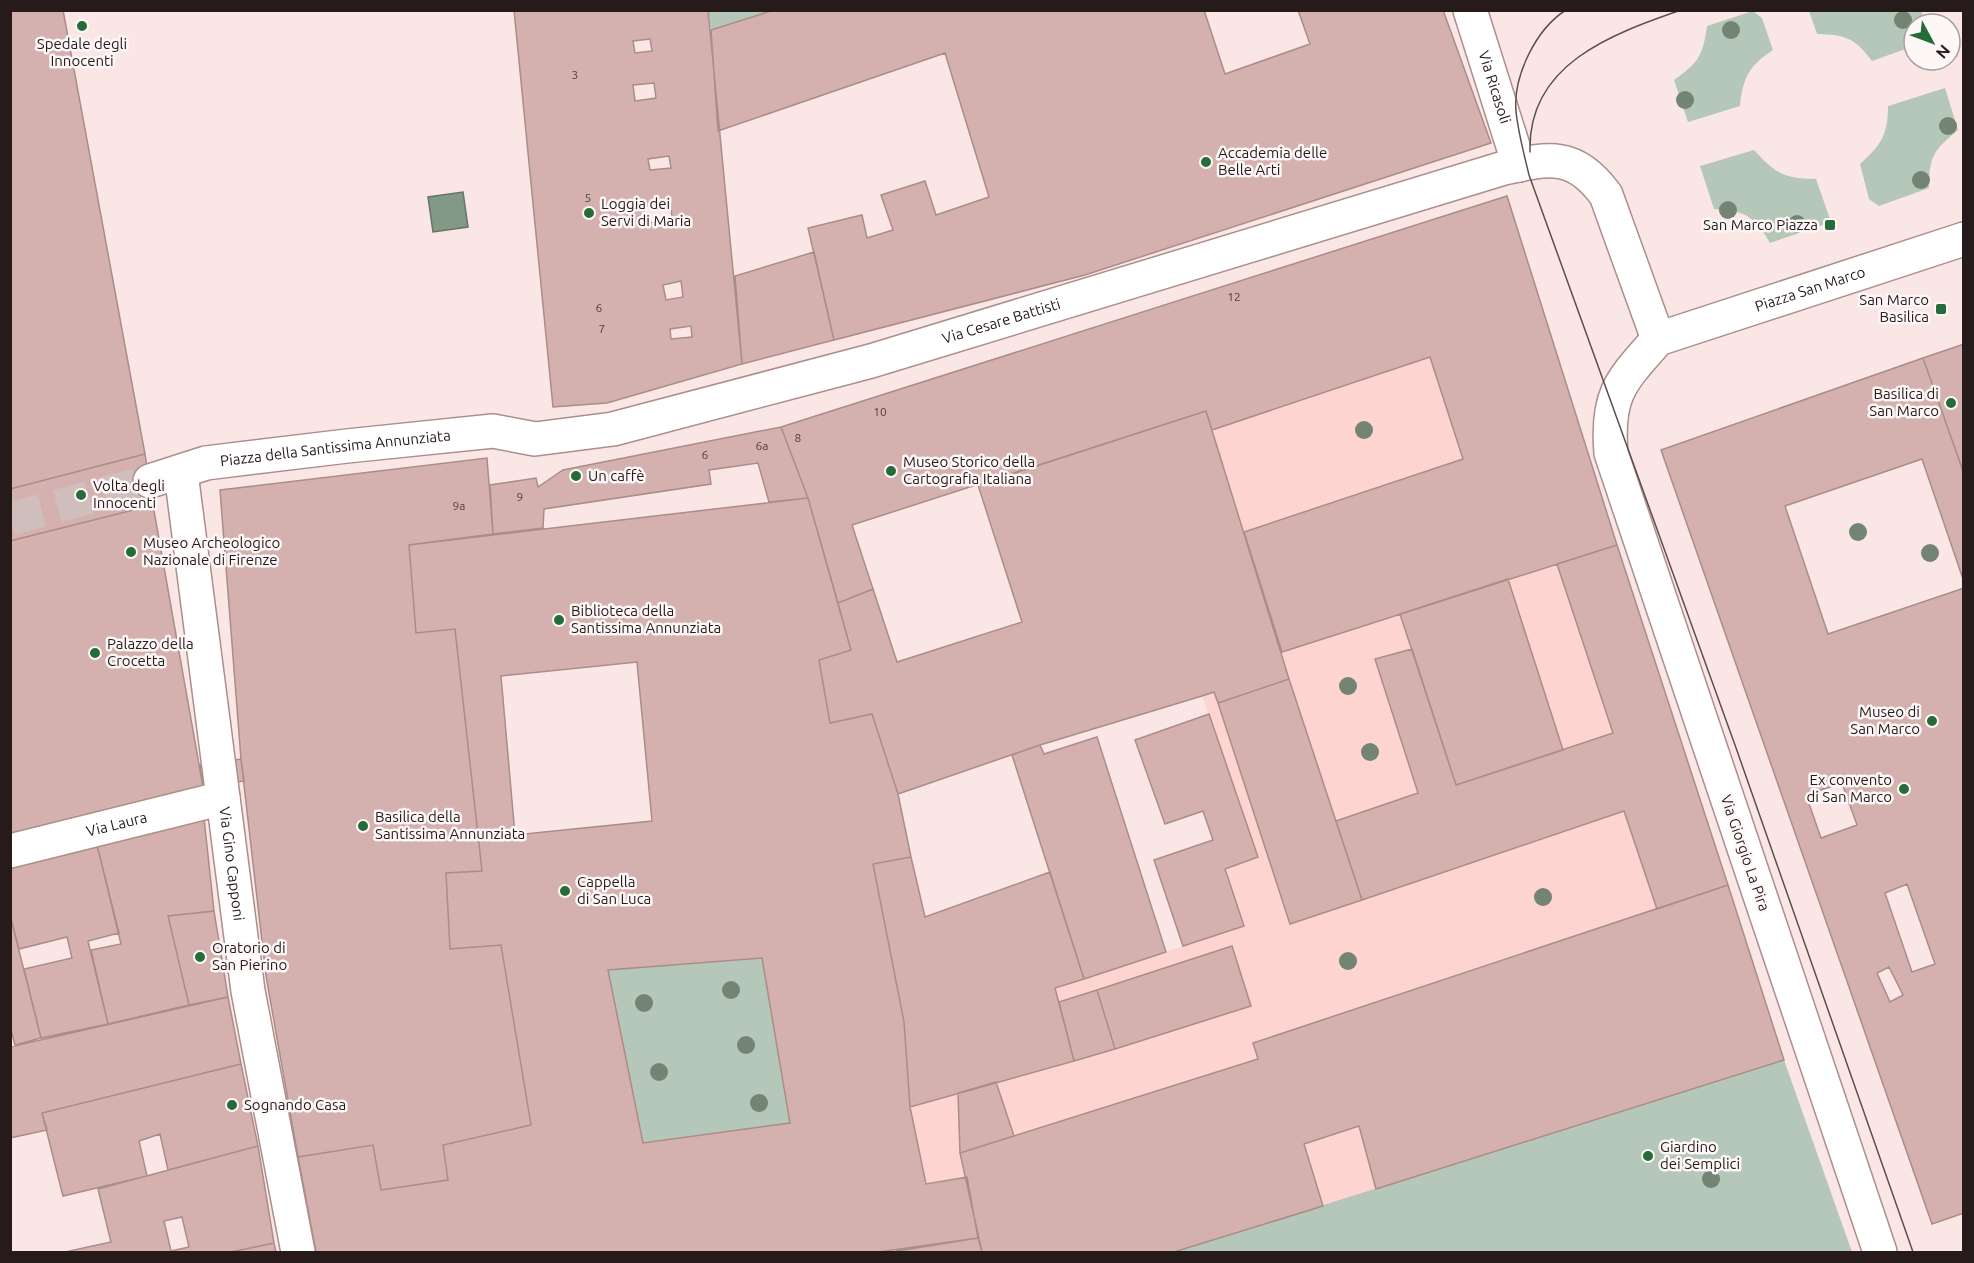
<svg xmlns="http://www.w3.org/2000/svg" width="1974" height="1263" font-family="Ubuntu,sans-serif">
  <rect width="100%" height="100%" fill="#fae7e5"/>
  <!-- built -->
  <path fill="#fdd4d0" d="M1507,196L1617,545L1784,1060L1174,1252H879L978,1238L967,1177L926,1184L910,1107L1074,1061L1055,988L1244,926L1225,869L1258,857L1202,696L1214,692L1218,703L1288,679L1212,430L1235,422L1195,295Z"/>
  <!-- green -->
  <path fill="#b5c7b8" d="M708,10L774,11L711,30Z
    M1753,11L1762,18L1773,50C1749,66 1743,77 1740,106L1688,122L1674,80C1698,63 1703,56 1707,26Z
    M1809,11H1921L1926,24H1914V46L1872,61C1854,37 1845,35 1817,34Z
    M1945,88L1958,130C1934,150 1929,156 1929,188L1879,206L1869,199L1860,164C1881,145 1888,135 1888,106Z
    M1754,150C1775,173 1784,179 1816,179L1831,222L1770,243C1754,215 1745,211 1714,209L1700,166Z
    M762,958L790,1123L643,1143L608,970Z
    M1784,1060L1852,1252H1174Z"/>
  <!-- water -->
  <path fill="#829a85" stroke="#667465" stroke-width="1.5" d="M463,192L468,227L433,232L428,197Z"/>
  <!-- building -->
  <path fill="#d4b1ae" stroke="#aa8c89" stroke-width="1.5" fill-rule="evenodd" d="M10,10H63L145,454L10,489Z
    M708,10L742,364L607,403L553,407L514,10ZM650,39L652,51L635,53L633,41ZM654,83L656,98L635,101L633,85ZM669,156L671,168L650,170L648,159ZM671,203L672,221L645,223L644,206ZM681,281L683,297L666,300L663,285ZM691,326L692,337L671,339L670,329Z
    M774,10H1204L1225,74L1310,44L1298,10H1443L1491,143L1085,275L834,340L808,228L862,215L867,238L893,230L881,195L925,181L936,215L989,197L945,53L718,131L711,30Z
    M1507,196L1617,545L1282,652L1244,532L1463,459L1430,357L1212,430L1206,411L852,525L873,589L838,603L808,498L781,427Z
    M814,252L834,340L742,364L735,276Z
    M1964,344V474L1923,358Z
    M1923,358L1964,474V582L1922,459L1785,506L1828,634L1964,588V1213L1932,1224L1661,450ZM1842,783L1857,825L1821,838L1806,795ZM1907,884L1935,964L1912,972L1885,893ZM1889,967L1903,995L1890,1002L1877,973Z
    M1206,411L1289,679L1218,703L1214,692L1202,696L1040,745L898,794L872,714L830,723L819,660L851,650L838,603L873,589L897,662L1022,622L978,485Z
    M781,427L808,498L769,502L758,463L709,470L711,484L544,509L543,528L493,534L490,485L536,478L538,487L563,470Z
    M145,454L153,505L10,541V489Z
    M487,458L493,534L409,545L416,633L455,629L482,871L446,873L450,949L501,945L531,1125L443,1145L448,1180L381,1190L373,1145L298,1157L266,976L241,759L220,490Z
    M808,498L851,650L819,660L830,723L872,714L898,794L911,857L873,864L904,1022L910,1107L926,1184L967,1177L978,1238L879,1252H316L298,1157L373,1145L381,1190L448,1180L443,1145L531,1125L501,945L450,949L446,873L482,871L455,629L416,633L409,545ZM637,662L652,821L515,835L501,676ZM762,958L790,1123L643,1143L608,970Z
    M153,505L203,787L10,836V541Z
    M1617,545L1728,885L1657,909L1624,811L1362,900L1336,821L1418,793L1375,659L1412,649L1456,785L1613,733L1557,564Z
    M1508,579L1563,750L1456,785L1400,614Z
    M1289,679L1362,900L1290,924L1218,703Z
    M1209,714L1258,857L1225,869L1244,926L1183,946L1154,860L1213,840L1203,811L1165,824L1135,740Z
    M1097,737L1166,952L1084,979L1012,755L1040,745L1044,754Z
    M241,759L244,781L203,788L200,765Z
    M204,818L214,911L168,916L189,1005L108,1024L91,950L121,944L97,845Z
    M97,845L119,933L88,941L108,1024L41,1038L24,969L72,958L67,937L19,949L10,915V868Z
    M911,857L925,917L1050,872L1084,979L1055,988L1074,1061L910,1107L904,1022L873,864Z
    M1728,885L1784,1060L1376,1189L1359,1126L1304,1144L1323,1206L1174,1252H982L960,1153L1258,1059L1253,1043Z
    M214,911L228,997L189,1005L168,916Z
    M10,915L41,1038L15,1045L10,1026Z
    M1232,946L1251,1006L1115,1049L1097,990Z
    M1097,990L1115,1049L1074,1061L1059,1002Z
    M228,997L241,1064L42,1113L47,1130L10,1138V1047Z
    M241,1064L258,1146L168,1170L160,1134L139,1141L147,1176L63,1196L42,1113Z
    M996,1082L1014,1136L960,1153L958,1093Z
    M258,1146L274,1243L231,1252H65L111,1242L98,1189ZM182,1217L189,1247L171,1251L164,1221Z
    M978,1238L982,1252H897V1251Z
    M274,1243L276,1252H231Z"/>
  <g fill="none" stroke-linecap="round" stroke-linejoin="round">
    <!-- minor-tunnel -->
    <path stroke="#d0bebc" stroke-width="33" stroke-dasharray="33 16" stroke-linecap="butt" d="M10,519L150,481"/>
    <!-- pedestrian casing -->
    <g stroke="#ac8e8b" stroke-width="36">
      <g id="pedestrian">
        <path id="s1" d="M1470,10L1519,165"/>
        <path id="s2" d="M10,851L223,798"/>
      </g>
    </g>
    <!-- minor casing -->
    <g stroke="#ac8e8b" stroke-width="36">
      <g id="minor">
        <path id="s3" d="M181,473L248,991L298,1252"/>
        <path id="s4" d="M150,481L206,463L347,446L493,431L535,439L613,429L871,361L1504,168C1549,158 1575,152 1606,195L1658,339"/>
        <path id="s5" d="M1880,1252L1611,453C1606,394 1621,381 1658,339L1964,239"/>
      </g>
    </g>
    <!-- pedestrian -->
    <use href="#pedestrian" stroke="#fff" stroke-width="33"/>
    <!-- minor -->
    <use href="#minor" stroke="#fff" stroke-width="33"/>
    <!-- tram -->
    <path stroke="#5c4f4e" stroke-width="1.5" d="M1566,10C1536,29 1513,76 1516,111C1518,132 1524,154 1529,175L1735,745L1913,1252
      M1530,152C1527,64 1612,34 1681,10"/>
  </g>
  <!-- trees -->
  <g fill="#748473">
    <circle cx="1903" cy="20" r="9"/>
    <circle cx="1731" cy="30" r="9"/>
    <circle cx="1685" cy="100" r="9"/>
    <circle cx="1948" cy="126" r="9"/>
    <circle cx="1921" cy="180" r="9"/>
    <circle cx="1728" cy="210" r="9"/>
    <circle cx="1797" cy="224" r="9"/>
    <circle cx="1364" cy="430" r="9"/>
    <circle cx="1858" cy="532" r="9"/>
    <circle cx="1930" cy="553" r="9"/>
    <circle cx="1348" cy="686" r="9"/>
    <circle cx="1370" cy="752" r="9"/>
    <circle cx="1543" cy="897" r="9"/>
    <circle cx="1348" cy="961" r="9"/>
    <circle cx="731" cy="990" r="9"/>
    <circle cx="644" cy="1003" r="9"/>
    <circle cx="746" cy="1045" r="9"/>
    <circle cx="659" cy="1072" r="9"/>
    <circle cx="759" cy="1103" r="9"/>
    <circle cx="1711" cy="1179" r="9"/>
  </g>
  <!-- markers -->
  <g fill="#256c38" stroke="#fef7f7" stroke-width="2">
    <circle cx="82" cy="26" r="6"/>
    <circle cx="1206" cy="162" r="6"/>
    <circle cx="589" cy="213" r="6"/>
    <rect x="1824" y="219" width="12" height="12" rx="3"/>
    <rect x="1935" y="303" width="12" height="12" rx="3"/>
    <circle cx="1951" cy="403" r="6"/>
    <circle cx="891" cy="471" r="6"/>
    <circle cx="576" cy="476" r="6"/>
    <circle cx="81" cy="495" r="6"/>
    <circle cx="131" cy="552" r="6"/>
    <circle cx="559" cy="620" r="6"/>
    <circle cx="95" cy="653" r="6"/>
    <circle cx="1932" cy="721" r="6"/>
    <circle cx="1904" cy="789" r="6"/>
    <circle cx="363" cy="826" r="6"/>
    <circle cx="565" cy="891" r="6"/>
    <circle cx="200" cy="957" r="6"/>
    <circle cx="232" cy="1105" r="6"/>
    <circle cx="1648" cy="1156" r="6"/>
  </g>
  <g text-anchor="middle" stroke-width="5" stroke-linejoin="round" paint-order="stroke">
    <!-- number labels -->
    <g font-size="12" fill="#52403f">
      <text x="575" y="79">3</text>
      <text x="588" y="202">5</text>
      <text x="1234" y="301">12</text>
      <text x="599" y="312">6</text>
      <text x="602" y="333">7</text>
      <text x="880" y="416">10</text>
      <text x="798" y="442">8</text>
      <text x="762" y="450">6a</text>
      <text x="705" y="459">6</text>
      <text x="520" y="501">9</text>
      <text x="459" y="510">9a</text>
    </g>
    <!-- poi labels -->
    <g font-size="15" fill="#261b1a" stroke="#fef7f7" text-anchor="start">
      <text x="82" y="49" text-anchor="middle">Spedale degli<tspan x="82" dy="17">Innocenti</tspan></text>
      <text x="1218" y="158">Accademia delle<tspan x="1218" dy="17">Belle Arti</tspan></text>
      <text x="601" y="209">Loggia dei<tspan x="601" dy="17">Servi di Maria</tspan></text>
      <text x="1818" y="230" text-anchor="end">San Marco Piazza</text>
      <text x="1929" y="305" text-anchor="end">San Marco<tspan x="1929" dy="17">Basilica</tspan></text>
      <text x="1939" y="399" text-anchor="end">Basilica di<tspan x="1939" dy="17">San Marco</tspan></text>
      <text x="903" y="467">Museo Storico della<tspan x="903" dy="17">Cartografia Italiana</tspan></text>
      <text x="588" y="481">Un caffè</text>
      <text x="93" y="491">Volta degli<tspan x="93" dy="17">Innocenti</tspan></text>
      <text x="143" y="548">Museo Archeologico<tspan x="143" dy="17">Nazionale di Firenze</tspan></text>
      <text x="571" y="616">Biblioteca della<tspan x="571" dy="17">Santissima Annunziata</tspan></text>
      <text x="107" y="649">Palazzo della<tspan x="107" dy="17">Crocetta</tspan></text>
      <text x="1920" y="717" text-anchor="end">Museo di<tspan x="1920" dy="17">San Marco</tspan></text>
      <text x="1892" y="785" text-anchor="end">Ex convento<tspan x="1892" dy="17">di San Marco</tspan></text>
      <text x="375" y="822">Basilica della<tspan x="375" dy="17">Santissima Annunziata</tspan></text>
      <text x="577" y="887">Cappella<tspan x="577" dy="17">di San Luca</tspan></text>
      <text x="212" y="953">Oratorio di<tspan x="212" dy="17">San Pierino</tspan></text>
      <text x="244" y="1110">Sognando Casa</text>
      <text x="1660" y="1152">Giardino<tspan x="1660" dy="17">dei Semplici</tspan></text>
    </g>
    <!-- street labels -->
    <g font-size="15" fill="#261b1a" stroke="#fef7f7">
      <text dy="5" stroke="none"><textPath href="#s1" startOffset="81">Via Ricasoli</textPath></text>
      <text dy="5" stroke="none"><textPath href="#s5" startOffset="1132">Piazza San Marco</textPath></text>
      <text dy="5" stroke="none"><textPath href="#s4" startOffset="872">Via Cesare Battisti</textPath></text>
      <text dy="5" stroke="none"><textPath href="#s4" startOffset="189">Piazza della Santissima Annunziata</textPath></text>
      <text dy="5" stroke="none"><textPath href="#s2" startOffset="110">Via Laura</textPath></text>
      <text transform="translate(1745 853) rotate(71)" y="5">Via Giorgio La Pira</text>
      <text dy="5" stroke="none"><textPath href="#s3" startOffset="394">Via Gino Capponi</textPath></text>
    </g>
  </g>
  <!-- border -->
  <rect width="1974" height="1263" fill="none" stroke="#261b1a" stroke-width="24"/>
  <!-- north arrow -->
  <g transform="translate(1932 42) rotate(131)"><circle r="28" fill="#fef7f7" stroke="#a89f9f" stroke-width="1.5"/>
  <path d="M0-4.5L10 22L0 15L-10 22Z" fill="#256c38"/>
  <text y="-9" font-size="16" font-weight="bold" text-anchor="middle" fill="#261b1a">N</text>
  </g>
</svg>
